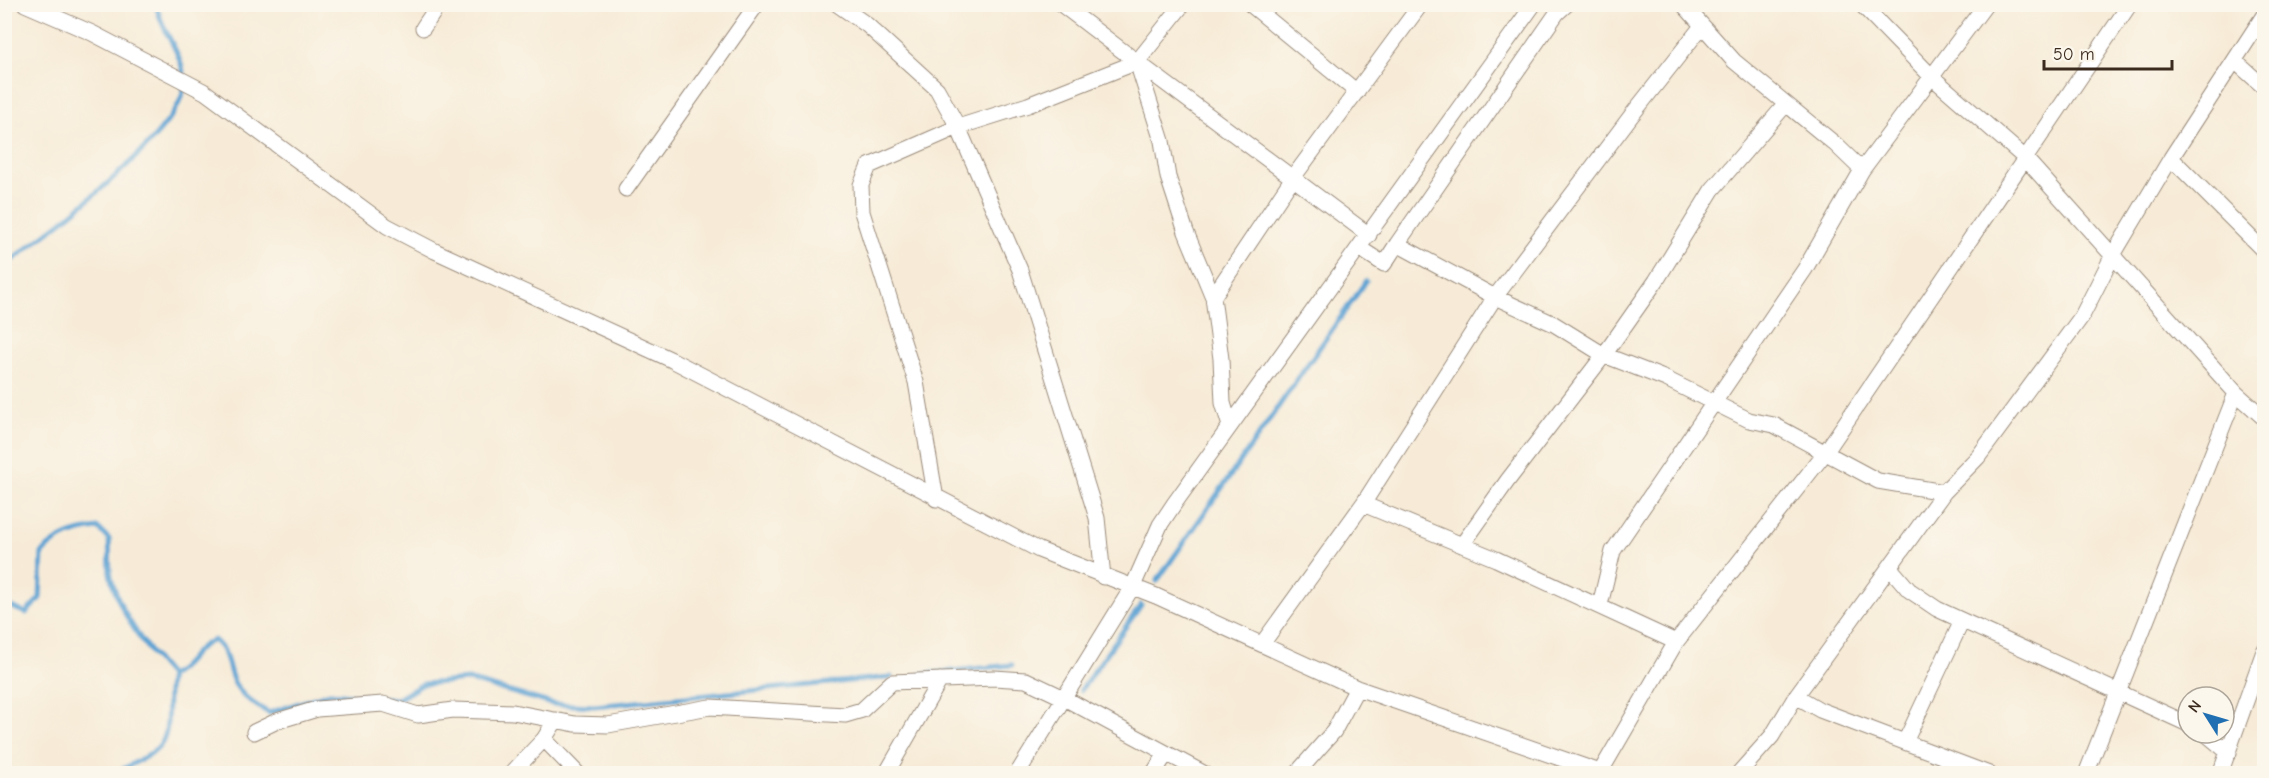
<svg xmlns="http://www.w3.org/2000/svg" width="2269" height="778" font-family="'Comic Neue',sans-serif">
  <rect width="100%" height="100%" fill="#fbf7ec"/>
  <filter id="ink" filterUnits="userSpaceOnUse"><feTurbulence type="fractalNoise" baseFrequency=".0167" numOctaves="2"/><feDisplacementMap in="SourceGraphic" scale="12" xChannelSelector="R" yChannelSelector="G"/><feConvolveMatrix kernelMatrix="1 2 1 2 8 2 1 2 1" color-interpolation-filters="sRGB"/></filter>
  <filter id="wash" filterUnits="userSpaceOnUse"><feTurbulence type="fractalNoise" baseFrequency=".008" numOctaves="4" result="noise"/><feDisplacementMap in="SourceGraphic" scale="24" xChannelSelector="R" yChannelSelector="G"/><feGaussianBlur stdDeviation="1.35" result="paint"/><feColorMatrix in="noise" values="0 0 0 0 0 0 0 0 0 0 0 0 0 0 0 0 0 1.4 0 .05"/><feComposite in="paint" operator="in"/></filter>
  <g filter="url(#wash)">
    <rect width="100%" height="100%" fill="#f7ebd7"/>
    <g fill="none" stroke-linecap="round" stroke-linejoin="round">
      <!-- stream -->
      <path stroke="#5da3d3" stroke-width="5" d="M4,266C43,237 182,133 184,86C186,55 161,33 156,4
        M1157,581L1366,281
        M4,604L26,613L40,598L42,553C58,536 75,531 98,528L109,539C110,550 109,561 110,572C116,608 146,649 170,676
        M921,674L1012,665
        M1081,690L1141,605
        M115,774C128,765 145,759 157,749C174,734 164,697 170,676C190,666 193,647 214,640C230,654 226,665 234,682C242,697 255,705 269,713L330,693L398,699L423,684L468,680L553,704L594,706L891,677"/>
    </g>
  </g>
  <g filter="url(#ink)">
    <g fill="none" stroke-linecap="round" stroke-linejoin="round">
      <!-- street casing -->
      <g stroke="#998a7a" stroke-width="17">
        <path id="street" d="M25,4L92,33L205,92L387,226L435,251L672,360L1039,550L1156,596L1357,688L1606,774
          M837,4L867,25L937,89L958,127L1020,270L1097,518L1103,577
          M1061,4L1137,62L1162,141L1168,177L1186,232L1213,297L1221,359L1223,403L1230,426
          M1250,4L1357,92
          M1683,4L1734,61L1835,144L1862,170
          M1861,4L1932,77L2025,158L2236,393L2264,418
          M423,28L439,4
          M1137,62L1369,235
          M2236,62L2264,87
          M2171,158L2264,251
          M626,189L757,4
          M1397,244L1557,13L1567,4
          M1359,248L1384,264L1397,244L1495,297L1554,324L1604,355L1666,379L1749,420L1774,425L1878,481L1944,492
          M1213,297L1292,179L1421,4
          M936,499L916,382L862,212L861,185L869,166L958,127L1028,105L1137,62L1183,4
          M1363,504L1496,559L1676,642
          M1462,545L1508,480L1604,355L1656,281L1712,190L1786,104
          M1891,569L1909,590L1937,609L2188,724
          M1600,605L1613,551L1805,269L1862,170L1986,4
          M1262,644L1363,504L1495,297L1631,116L1702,26
          M1796,696L1944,492L1978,457L2082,316L2113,255L2171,158L2264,15
          M254,732L277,721L317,709L383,704L418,715L453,710L513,712L575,724L608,725L710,707L845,715L862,710L892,682L994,678L1026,680L1064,698L1205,774
          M2205,733L2229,753
          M544,739L578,774
          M1905,742L1962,621
          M1601,771L1676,642L1825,453L2130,4
          M511,774L544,739L556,720
          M886,774L940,680
          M1017,774L1133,586L1160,525L1174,504L1534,4
          M1153,774L1166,754
          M1296,774L1334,731L1357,688
          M1738,774L1772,736L1796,696L1820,710L1989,774
          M2086,774L2236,393
          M2220,774L2264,651"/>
      </g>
      <!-- street -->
      <use href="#street" stroke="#fff" stroke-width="15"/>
    </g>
  </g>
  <!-- margin -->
  <rect width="2269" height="778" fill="none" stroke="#fbf7ec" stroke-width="24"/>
  <!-- north arrow -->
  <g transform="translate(2206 715) rotate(307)"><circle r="28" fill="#fbf7ec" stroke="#aea59a" stroke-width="1.5"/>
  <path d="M0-4.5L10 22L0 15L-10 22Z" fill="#1f6fb2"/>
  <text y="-9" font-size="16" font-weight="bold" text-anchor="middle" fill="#3b2a1e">N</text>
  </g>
  <!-- scale -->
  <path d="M2044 60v9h128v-9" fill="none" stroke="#3b2a1e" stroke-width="3"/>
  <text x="2053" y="60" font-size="18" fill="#3b2a1e" stroke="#fbf7ec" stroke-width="4.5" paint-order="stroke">50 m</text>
</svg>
